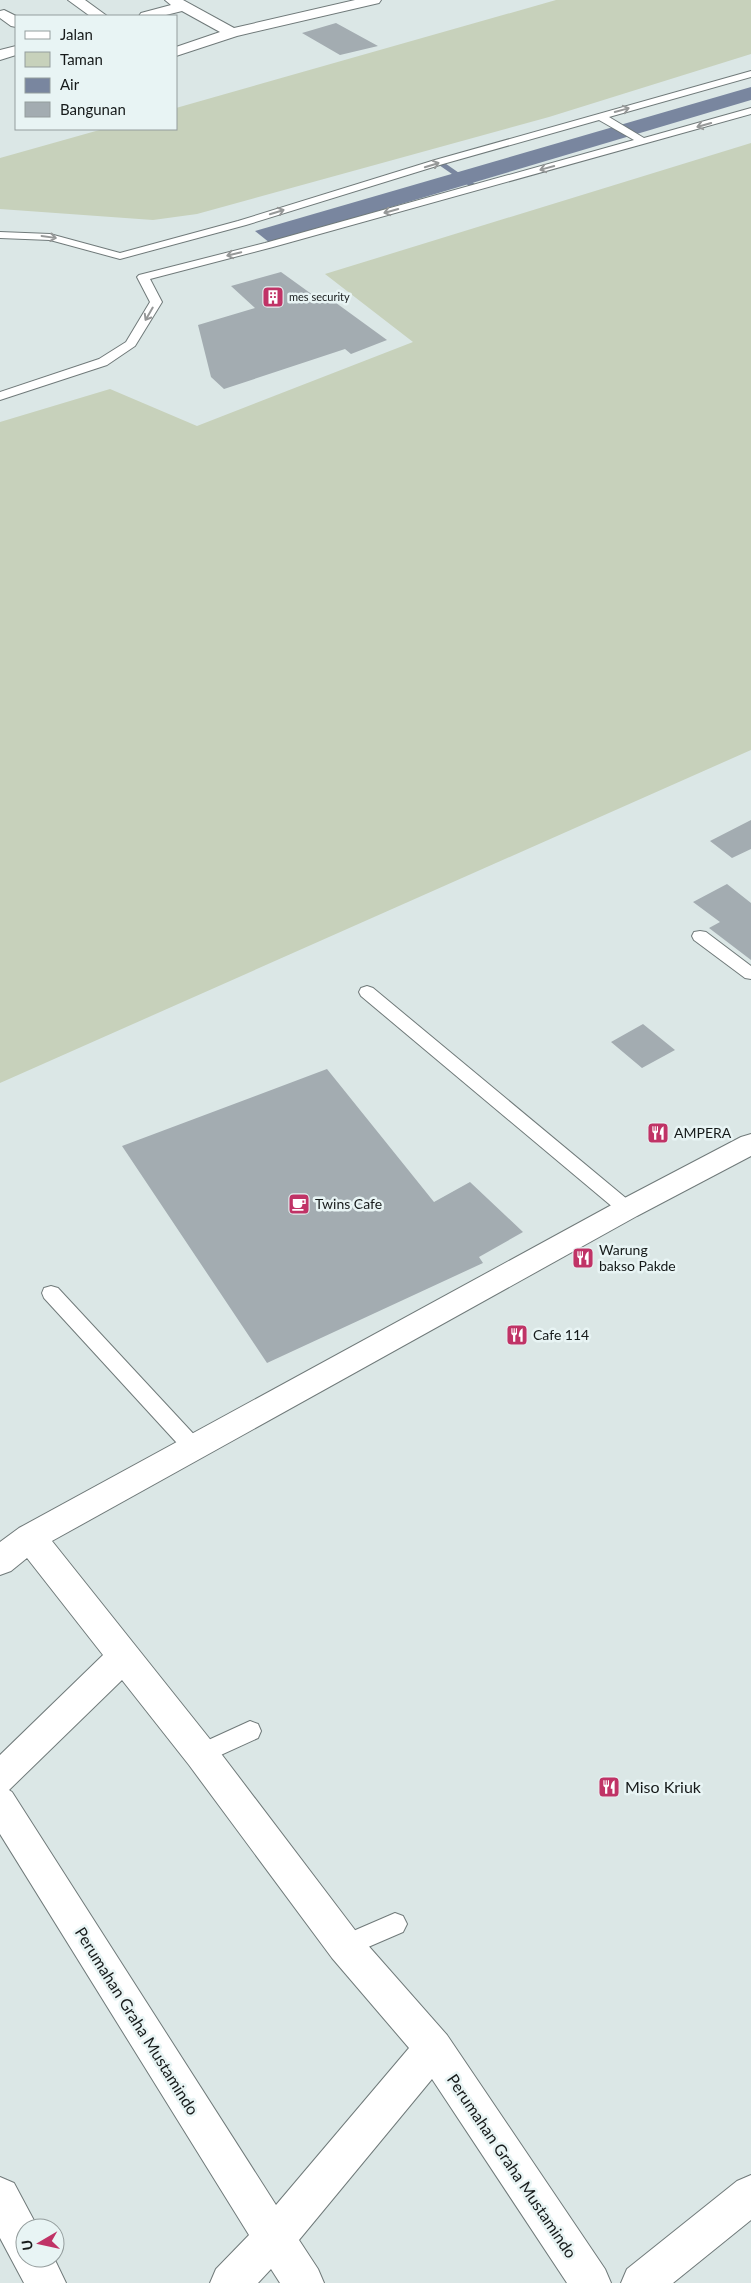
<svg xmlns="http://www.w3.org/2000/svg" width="751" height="2283" font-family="Lato,sans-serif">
  <rect width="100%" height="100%" fill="#dbe7e6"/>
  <!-- green -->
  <path fill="#c7d1bb" d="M556,0H751V54L549,117L197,214L153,220L0,209V158L103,129H176V108Z
    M751,143V750L0,1083V422L110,389L197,426L413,342L325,274Z"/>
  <!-- water -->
  <path fill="#79869f" d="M751,87V100L270,243L255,231Z"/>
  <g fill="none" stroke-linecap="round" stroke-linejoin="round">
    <!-- stream -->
    <path stroke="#79869f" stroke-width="5" d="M439,162L475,187"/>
  </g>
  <!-- building -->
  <path fill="#a3acb1" d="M336,23L378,46L340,55L302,33Z
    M281,272L324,303L332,300L387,340L351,354L345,349L224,389L211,377L198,325L255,308L231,286Z
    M751,820V849L732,858L710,841Z
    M727,884L751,903V960L709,928L720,922L693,902Z
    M643,1024L675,1050L642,1068L611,1042Z
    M327,1069L434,1202L470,1182L523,1232L479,1257L483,1263L267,1363L122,1146Z"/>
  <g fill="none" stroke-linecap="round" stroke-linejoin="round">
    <!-- service casing -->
    <g stroke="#707a7a" stroke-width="2">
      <path id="service" d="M751,71V77L609,117L644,138L751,108V114L273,247L150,279L162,302L135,346L107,365L0,400V392L99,359L126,342L150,302L137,277L139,275L265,243L634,140L599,120L443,164L246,225L120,259L50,240L0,238V232L50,234L120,253L238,221L435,160Z
        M700,931L706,932L751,966V979L745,978L694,940L692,936L694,932Z
        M367,986L373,988L633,1204L636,1209L633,1214L627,1216L621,1214L361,996L359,992L361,988Z
        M51,1286L58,1288L201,1442L204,1448L201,1454L194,1456L187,1454L44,1298L42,1293L44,1288Z
        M250,1721L258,1724L261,1731L258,1738L201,1764L193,1761L190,1754L193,1747Z
        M395,1913L403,1916L407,1924L403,1932L345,1957L337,1954L333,1946L337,1938Z"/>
    </g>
    <!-- minor casing -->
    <g stroke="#707a7a" stroke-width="2">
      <path id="minor" d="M68,0H85L107,16H90Z
        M165,0H183L234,28L355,0H381L379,3L237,36L176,56V47L220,32L182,11L162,16H139L141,13L171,5Z
        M4,10L16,16V27L11,26L0,18V11Z
        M16,46V55L0,60V50Z
        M751,1134V1156L637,1216L52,1541L213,1743L358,1934L447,2035L605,2269L611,2283H567L432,2079L299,2240L318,2269L324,2283H280L271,2269L258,2283H210L216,2269L249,2235L0,1834V1755L103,1655L27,1558L11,1571L0,1575V1542L19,1528L617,1202L741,1137ZM122,1680L189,1765L332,1958L409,2048L276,2205L12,1792L9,1790Z
        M751,2175V2220L673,2283H621L627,2269L737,2181Z
        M0,2177L14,2183L38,2228H25V2258H54L66,2283H24L0,2238Z"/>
    </g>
    <!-- service -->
    <use href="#service" fill="#fff" fill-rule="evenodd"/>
    <!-- minor -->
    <use href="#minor" fill="#fff" fill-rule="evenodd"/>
  </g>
  <!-- one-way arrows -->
  <defs><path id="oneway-shaft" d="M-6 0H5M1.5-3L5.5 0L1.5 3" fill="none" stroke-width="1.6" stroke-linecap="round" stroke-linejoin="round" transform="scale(1.25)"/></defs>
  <g stroke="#969898">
    <use href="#oneway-shaft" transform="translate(622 110) rotate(-15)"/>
    <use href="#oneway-shaft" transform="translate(704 125) rotate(164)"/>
    <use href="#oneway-shaft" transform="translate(432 165) rotate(-17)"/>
    <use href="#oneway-shaft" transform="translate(547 168) rotate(165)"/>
    <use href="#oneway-shaft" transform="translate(391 211) rotate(164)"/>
    <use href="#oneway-shaft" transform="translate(277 212) rotate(-17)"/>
    <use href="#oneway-shaft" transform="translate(49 237) rotate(8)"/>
    <use href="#oneway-shaft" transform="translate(234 254) rotate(166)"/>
    <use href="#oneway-shaft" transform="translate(149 314) rotate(120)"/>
  </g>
  <!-- icons -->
  <defs>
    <g id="building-square" transform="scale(1.125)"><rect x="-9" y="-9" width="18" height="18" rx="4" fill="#c03366" stroke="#e8f4f4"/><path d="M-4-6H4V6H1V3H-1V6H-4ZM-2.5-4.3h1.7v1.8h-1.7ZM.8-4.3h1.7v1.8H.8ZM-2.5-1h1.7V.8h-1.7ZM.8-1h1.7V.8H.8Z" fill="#fff"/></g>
    <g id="restaurant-square" transform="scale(1.125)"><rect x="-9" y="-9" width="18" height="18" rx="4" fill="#c03366" stroke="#e8f4f4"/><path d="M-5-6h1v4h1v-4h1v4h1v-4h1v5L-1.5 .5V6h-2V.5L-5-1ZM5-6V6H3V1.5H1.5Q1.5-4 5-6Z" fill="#fff"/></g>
    <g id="cafe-square" transform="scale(1.125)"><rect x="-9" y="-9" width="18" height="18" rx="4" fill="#c03366" stroke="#e8f4f4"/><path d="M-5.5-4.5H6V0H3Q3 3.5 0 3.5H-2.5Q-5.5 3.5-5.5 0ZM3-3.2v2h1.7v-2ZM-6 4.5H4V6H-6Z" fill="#fff"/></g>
  </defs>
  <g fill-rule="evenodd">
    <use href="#building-square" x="273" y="297"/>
    <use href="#restaurant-square" x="658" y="1133"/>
    <use href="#cafe-square" x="299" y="1204"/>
    <use href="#restaurant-square" x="583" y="1258"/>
    <use href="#restaurant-square" x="517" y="1335"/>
    <use href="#restaurant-square" x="609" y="1787"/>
  </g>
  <g text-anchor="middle" stroke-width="5" stroke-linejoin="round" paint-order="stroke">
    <!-- far-poi labels -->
    <g font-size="11" fill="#161a1a" stroke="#e8f4f4" text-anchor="start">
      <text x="289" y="301">mes security</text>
    </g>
    <!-- poi labels -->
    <g font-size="14" fill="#161a1a" stroke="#e8f4f4" text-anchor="start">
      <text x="674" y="1138">AMPERA</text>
      <text x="315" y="1209">Twins Cafe</text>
      <text x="599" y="1255">Warung<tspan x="599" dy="16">bakso Pakde</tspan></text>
      <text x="533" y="1340">Cafe 114</text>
    </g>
    <!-- near-poi labels -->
    <g font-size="16" fill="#161a1a" stroke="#e8f4f4" text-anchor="start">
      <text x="625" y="1793">Miso Kriuk</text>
    </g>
    <!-- near-street labels -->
    <g font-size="16" fill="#161a1a" stroke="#e8f4f4">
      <text transform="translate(137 2021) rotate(58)" y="6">Perumahan Graha Mustamindo</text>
      <text transform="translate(512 2166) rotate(56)" y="6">Perumahan Graha Mustamindo</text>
    </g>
  </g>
  <!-- legend -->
  <rect x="15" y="15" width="162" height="115" fill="#e8f4f4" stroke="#949d9d"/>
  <rect x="25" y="31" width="25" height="8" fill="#ffffff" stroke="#949d9d"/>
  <text x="60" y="40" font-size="15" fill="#161a1a">Jalan</text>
  <rect x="25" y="52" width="25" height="15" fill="#c7d1bb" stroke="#949d9d"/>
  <text x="60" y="65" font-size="15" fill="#161a1a">Taman</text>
  <rect x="25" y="78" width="25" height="15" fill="#79869f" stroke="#949d9d"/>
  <text x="60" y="90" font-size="15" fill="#161a1a">Air</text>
  <rect x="25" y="102" width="25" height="15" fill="#a3acb1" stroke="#949d9d"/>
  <text x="60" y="115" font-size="15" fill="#161a1a">Bangunan</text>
  <!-- north arrow -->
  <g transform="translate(40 2243) rotate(261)"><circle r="24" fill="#e8f4f4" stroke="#949d9d"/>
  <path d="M0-4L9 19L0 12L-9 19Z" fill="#c03366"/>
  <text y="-8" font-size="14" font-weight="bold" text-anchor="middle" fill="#161a1a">U</text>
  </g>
</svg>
